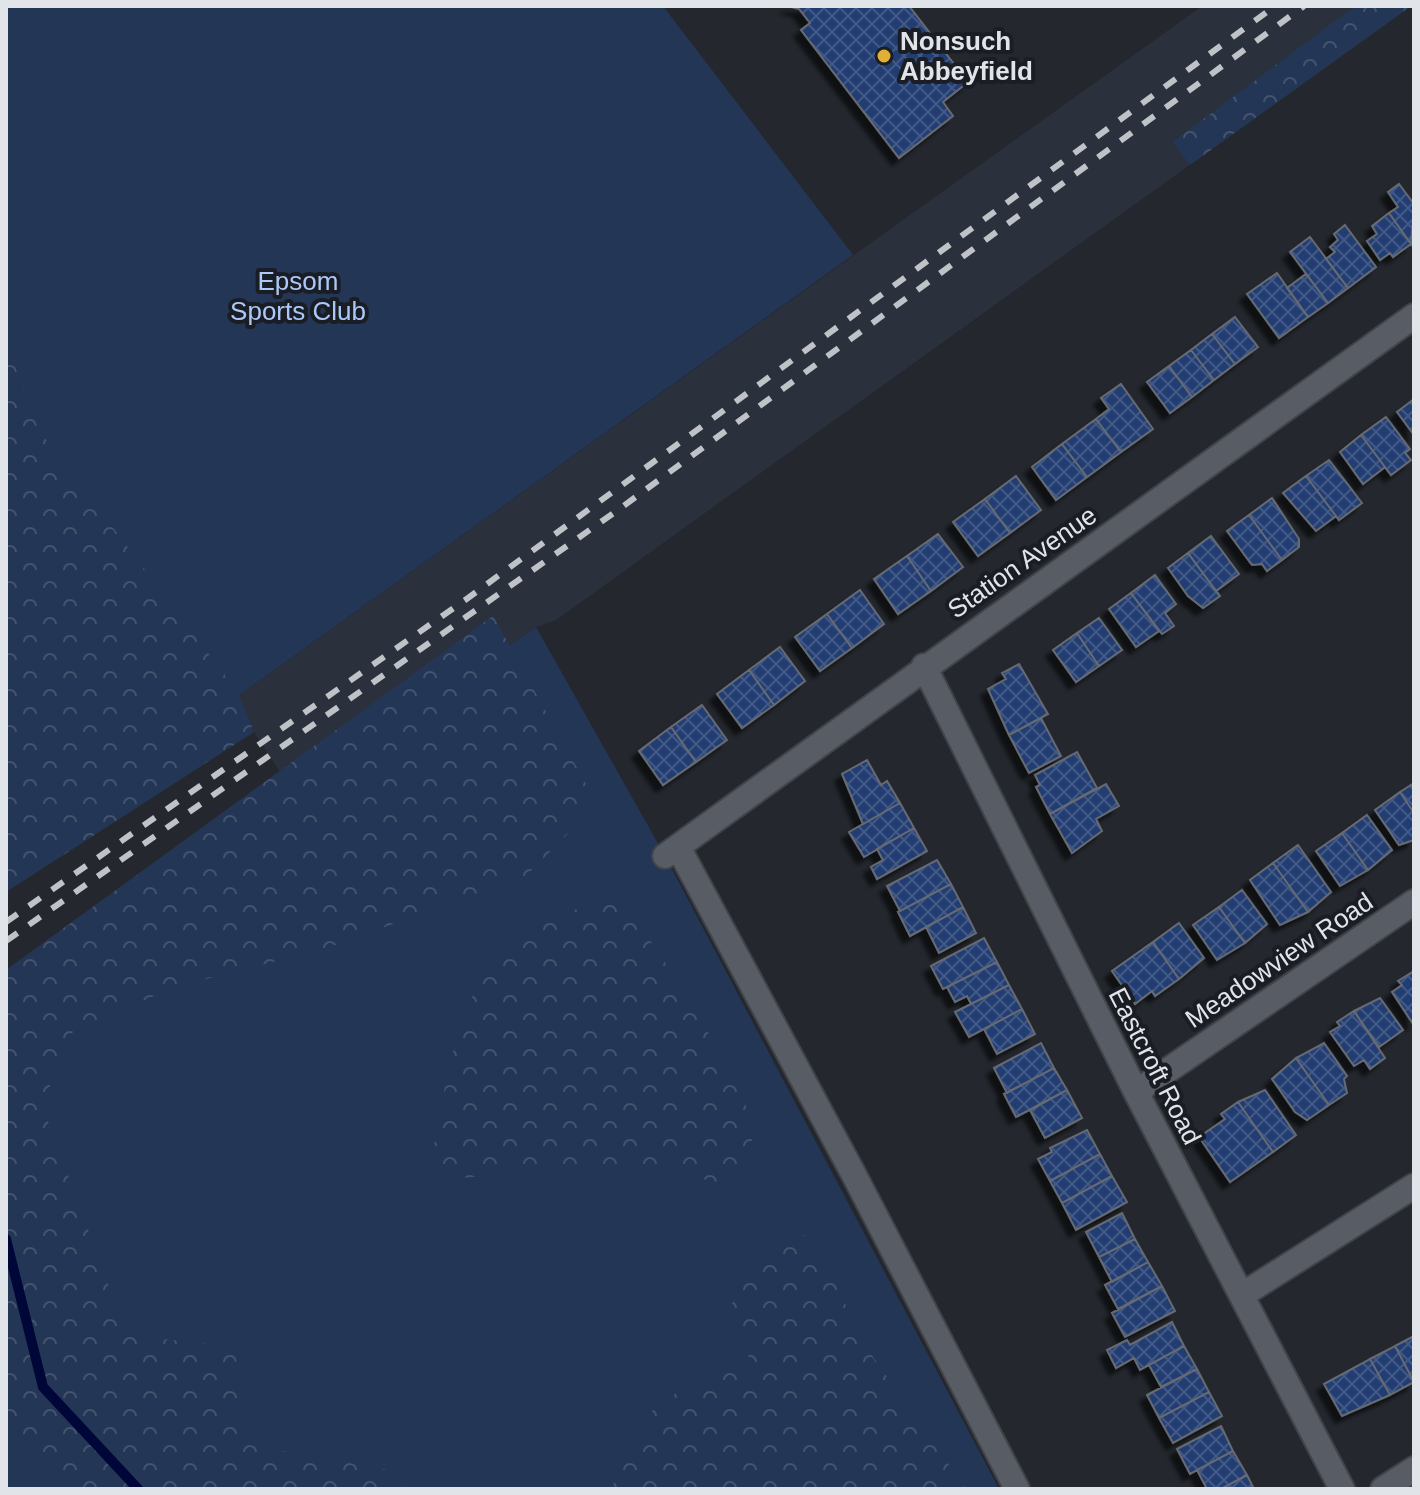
<svg xmlns="http://www.w3.org/2000/svg" width="1420" height="1495" font-family="Arial,sans-serif">
  <defs>
    <pattern id="forest-crowns" width="20" height="18" patternUnits="userSpaceOnUse" patternTransform="scale(2)"><rect width="20" height="18" fill="#243656"/><path d="M2 6a3 3 0 1 1 6 0M12 15a3 3 0 1 1 6 0" fill="none" stroke="#44536e"/></pattern>
    <pattern id="building-cross-hatch" width="8" height="8" patternUnits="userSpaceOnUse" patternTransform="scale(2)"><rect width="8" height="8" fill="#223d72"/><path d="M0 0l8 8M0 8l8-8" fill="none" stroke="#425986"/></pattern>
    <filter id="shadow"><feDropShadow dx="-7" dy="7" stdDeviation="2" flood-color="#0009"/></filter>
  </defs>
  <rect width="100%" height="100%" fill="#24282e"/>
  <!-- built -->
  <path fill="#2a303c" d="M1202,6H1411L556,620L536,627L294,793L254,732L238,696Z"/>
  <!-- green -->
  <path fill="#243656" d="M6,6H663L853,255L238,696L34,430L6,354Z
    M536,627L665,856L999,1489H6V990Z"/>
  <!-- forest -->
  <path fill="url(#forest-crowns)" d="M1355,6H1411L1190,165L1173,142Z
    M6,342L38,429L237,691L254,732L6,892Z
    M493,616L597,804L527,875L330,947L179,986L74,1029L42,1105L127,1335L235,1347L243,1444L388,1470L406,1489H66L6,1417V970Z
    M622,903C677,973 721,1049 757,1130L740,1163L713,1184L687,1170L614,1167L460,1178L432,1156C448,1076 456,974 533,925C558,909 593,907 622,903Z
    M812,1235L838,1279L852,1327L966,1489H611L648,1414L687,1385L751,1363L731,1306L748,1269L775,1237Z"/>
  <g fill="none" stroke-linecap="round" stroke-linejoin="round">
    <!-- stream -->
    <path stroke="#000637" stroke-width="10" d="M6,1239L43,1387L138,1489"/>
  </g>
  <!-- building -->
  <path fill="url(#building-cross-hatch)" stroke="#666a72" stroke-width="2" filter="url(#shadow)" d="M787,6H909L968,82L943,102L953,116L899,158L801,30L810,23L799,9Z
    M1399,184L1414,204L1411,244L1389,213L1398,207L1388,192Z
    M1389,213L1411,244L1393,257L1390,253L1380,260L1367,241L1377,234L1372,226Z
    M1345,225L1376,267L1348,288L1326,259L1335,252L1330,247L1338,240L1334,234Z
    M1310,237L1348,288L1328,303L1290,252Z
    M1277,273L1308,317L1279,338L1247,294Z
    M1306,274L1328,303L1308,317L1287,288Z
    M1235,317L1258,347L1235,364L1212,334Z
    M1212,334L1235,364L1214,380L1191,350Z
    M1191,350L1214,380L1192,397L1169,366Z
    M1169,366L1192,397L1170,413L1147,382Z
    M1121,384L1153,429L1121,452L1096,419L1109,409L1101,398Z
    M1414,399V435L1397,412Z
    M1386,417L1410,449L1405,453L1411,460L1391,475L1361,435Z
    M1096,419L1121,452L1087,477L1062,444Z
    M1361,435L1385,467L1363,484L1340,452Z
    M1062,444L1087,477L1056,500L1032,467Z
    M1329,460L1362,503L1339,520L1306,476Z
    M1016,476L1041,510L1010,533L985,499Z
    M1306,476L1336,516L1316,531L1283,493Z
    M1272,498L1299,539V547L1282,560L1249,515Z
    M985,499L1010,533L978,556L953,522Z
    M1249,515L1282,560L1267,571L1262,564L1252,565L1227,531Z
    M938,534L963,567L931,591L907,556Z
    M1211,536L1239,574L1216,591L1188,553Z
    M1188,553L1220,596L1203,608L1188,596L1168,568Z
    M907,556L931,591L898,614L874,579Z
    M1155,575L1176,604L1165,613L1174,626L1162,634L1131,593Z
    M860,590L884,624L852,648L827,614Z
    M1131,593L1159,631L1136,647L1109,609Z
    M827,614L852,648L820,671L795,637Z
    M1099,618L1122,650L1099,666L1077,633Z
    M1077,633L1099,666L1076,682L1053,650Z
    M780,647L805,681L774,705L749,670Z
    M1019,664L1048,714L1009,735L988,689L1006,679L1002,673Z
    M749,670L774,705L742,728L717,694Z
    M702,705L727,740L696,762L671,727Z
    M1041,718L1061,756L1029,773L1009,735Z
    M671,727L696,762L663,785L639,751Z
    M1077,752L1097,788L1050,814L1036,787L1040,785L1035,775Z
    M867,760L881,785L887,781L900,803L863,824L842,774Z
    M1414,783V813L1400,792Z
    M1106,784L1119,806L1096,819L1102,831L1072,853L1050,814Z
    M1400,792L1414,813V840L1399,845L1375,810Z
    M900,803L914,828L864,857L849,832Z
    M1367,815L1392,850L1368,870L1342,833Z
    M914,828L927,851L877,879L871,867L883,860L877,849Z
    M1342,833L1368,870L1340,886L1316,851Z
    M1298,845L1331,892L1308,912L1273,863Z
    M937,860L951,884L900,911L887,886Z
    M1273,863L1308,912L1280,925L1250,880Z
    M951,884L963,907L910,936L898,912Z
    M1242,890L1267,924L1245,943L1219,907Z
    M963,907L976,933L939,953L926,927Z
    M1219,907L1245,943L1217,960L1193,925Z
    M1179,923L1204,958L1179,979L1153,942Z
    M984,938L997,962L943,989L931,966Z
    M1153,942L1179,979L1155,996L1152,991L1135,1004L1112,971Z
    M997,962L1009,985L971,1004L967,996L955,1002L947,987Z
    M1414,971V1023L1413,1024L1392,992L1402,985L1398,981Z
    M1009,985L1022,1009L969,1037L955,1012Z
    M1380,998L1403,1030L1379,1047L1354,1011Z
    M1022,1009L1035,1034L997,1054L984,1029Z
    M1354,1011L1385,1058L1370,1069L1364,1060L1354,1066L1330,1032L1340,1026L1337,1022Z
    M1041,1043L1054,1068L1007,1093L994,1068Z
    M1324,1043L1347,1076L1344,1079L1347,1093L1329,1105L1296,1058Z
    M1296,1058L1329,1105L1307,1120L1295,1112L1272,1079Z
    M1054,1068L1067,1090L1016,1117L1004,1094Z
    M1067,1090L1082,1118L1045,1138L1030,1110Z
    M1265,1090L1296,1135L1273,1152L1238,1102Z
    M1238,1102L1273,1152L1230,1182L1199,1137L1225,1119L1221,1114Z
    M1087,1130L1100,1154L1050,1181L1038,1159L1052,1152L1050,1148Z
    M1100,1154L1112,1176L1062,1203L1050,1181Z
    M1112,1176L1127,1202L1076,1230L1062,1203Z
    M1122,1213L1135,1239L1099,1257L1086,1232Z
    M1135,1239L1148,1262L1112,1282L1099,1257Z
    M1148,1262L1162,1286L1118,1309L1105,1285Z
    M1162,1286L1175,1311L1125,1337L1112,1313Z
    M1172,1322L1184,1346L1140,1370L1134,1358L1116,1368L1107,1350L1127,1340L1130,1345Z
    M1414,1336V1382L1395,1346Z
    M1184,1346L1197,1369L1161,1387L1149,1365Z
    M1395,1346L1414,1382L1390,1395L1370,1359Z
    M1370,1359L1390,1395L1342,1416L1324,1384Z
    M1197,1369L1209,1392L1159,1418L1147,1395Z
    M1209,1392L1222,1416L1173,1443L1159,1418Z
    M1221,1426L1233,1451L1190,1474L1177,1449Z
    M1233,1451L1247,1475L1221,1489H1207L1197,1470Z
    M1247,1475L1254,1489H1221Z"/>
  <g fill="none" stroke-linecap="round" stroke-linejoin="round">
    <!-- minor casing -->
    <g stroke="#404348" stroke-width="28">
      <path id="minor" d="M924,666L1136,1092L1342,1489
        M678,847L853,1173L1017,1489
        M665,856L1414,316
        M1136,1092L1414,902
        M1242,1295L1414,1186
        M1383,1489L1414,1469"/>
    </g>
    <!-- minor -->
    <use href="#minor" stroke="#585d65" stroke-width="24"/>
    <!-- rail -->
    <path stroke="#bfc2c6" stroke-width="6" stroke-dasharray="14 14" stroke-linecap="butt" d="M6,922L468,598L1275,6
      M6,941L618,510L1304,6"/>
  </g>
  <!-- markers -->
  <circle fill="#dfb034" stroke="#1a1e24" stroke-width="3" cx="884" cy="56" r="8"/>
  <g text-anchor="middle" stroke-width="8" stroke-linejoin="round" paint-order="stroke">
    <!-- poi labels -->
    <g font-size="26" font-weight="bold" fill="#e1e4e8" stroke="#1a1e24" text-anchor="start">
      <text x="900" y="50">Nonsuch<tspan x="900" dy="30">Abbeyfield</tspan></text>
    </g>
    <!-- park labels -->
    <g font-size="26" fill="#acc8f9" stroke="#1a1e24">
      <text x="298" y="290">Epsom<tspan x="298" dy="30">Sports Club</tspan></text>
    </g>
    <!-- street labels -->
    <g font-size="26" fill="#e1e4e8" stroke="#1a1e24">
      <text transform="translate(1022 562) rotate(-35)" y="9">Station Avenue</text>
      <text transform="translate(1279 960) rotate(-34)" y="9">Meadowview Road</text>
      <text transform="translate(1155 1066) rotate(63)" y="9">Eastcroft Road</text>
    </g>
  </g>
  <!-- border -->
  <rect width="1420" height="1495" fill="none" stroke="#e1e4e8" stroke-width="16"/>
</svg>
